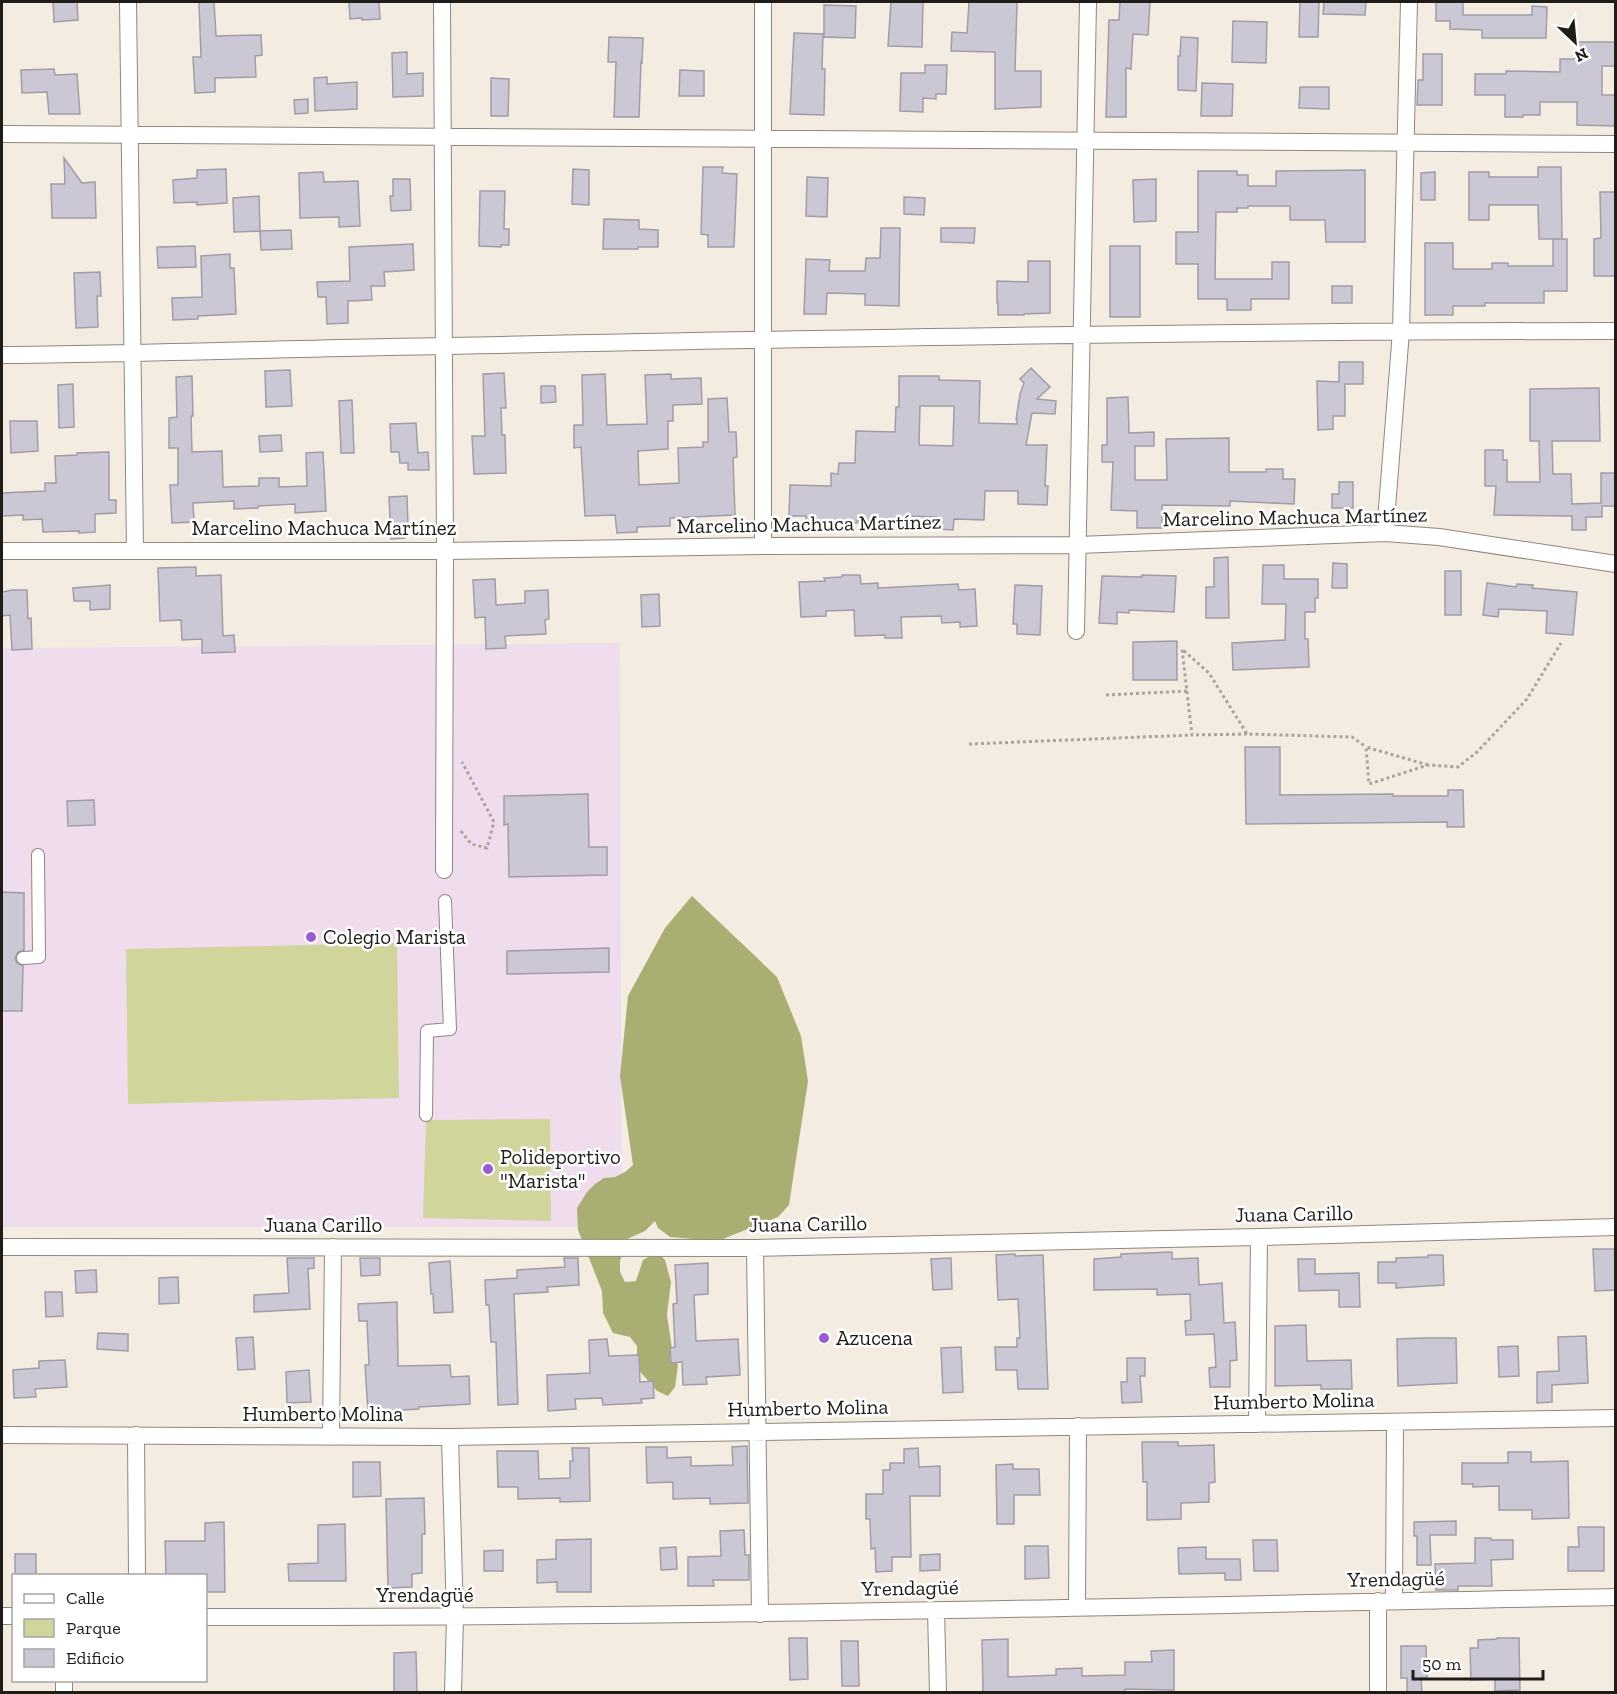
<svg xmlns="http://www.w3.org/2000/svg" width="1617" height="1694" font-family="'Zilla Slab',serif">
  <rect width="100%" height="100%" fill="#f5ece1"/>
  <!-- education -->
  <path fill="#efddee" d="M620,643L622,1227H2V648Z"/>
  <!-- green -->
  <path fill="#d1d59c" d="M397,943L399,1098L128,1104L126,949Z
    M550,1119L551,1221L423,1218L426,1120Z"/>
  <!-- forest -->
  <path fill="#abae73" d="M692,896L777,977L801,1036L808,1081L789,1205L778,1217L718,1241L670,1237L658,1228L655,1221L645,1231L627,1239L620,1261V1272L625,1282L636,1281L643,1260L657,1252L665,1260L671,1282L667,1315L673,1355L678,1365L675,1387L668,1396L657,1391L637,1368V1346L630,1337L613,1333L603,1313L602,1291L578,1230L577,1208L587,1192L595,1184L604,1178L615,1177L625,1172L633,1165L620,1076L628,996L665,928Z"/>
  <!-- building -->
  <path fill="#cbc7d4" stroke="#a09ca8" stroke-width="1.5" fill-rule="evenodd" d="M53,2H77L78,20L54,22Z
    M199,2H214L216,36L261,35L262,55L255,56L256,77L215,78V92L195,93L193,57H201Z
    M349,2H379L380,19L362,20V18L350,19Z
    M891,2H923L922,47L888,46Z
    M969,2H1017L1015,71H1041V107L995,109V52L951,51L952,32L967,33Z
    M1120,2H1150L1148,35L1133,34L1131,69L1126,68V117H1106L1109,20H1119Z
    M1300,2H1319L1318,37H1299Z
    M1324,2H1366L1365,15L1323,14Z
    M1436,2H1463V15H1532V6L1547,7L1546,38H1482V30L1450,29V21H1436Z
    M824,5L856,6L855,38L824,37Z
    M1233,21L1267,22L1266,63L1232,62Z
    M794,33L823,34L822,69H825L824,115L790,114Z
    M609,37L643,38L642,63L641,62L639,117H614L616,62H608Z
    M1181,37L1198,38L1196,91L1178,90V56H1180Z
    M1578,42H1616V66H1602V95H1616V126L1577,125V102H1540V115H1523V117H1505V95H1475V74H1506V71L1560,72V59H1578Z
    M407,52V74L423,73V96L393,97L392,53Z
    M1423,54H1442V105H1417L1418,80H1423Z
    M925,65H947L946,94H936V99L923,98V112L900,111L901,73H925Z
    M54,69L55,75L77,74L80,114H49L47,92L22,93L21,70Z
    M680,70L704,71V96H679Z
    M327,77V84L357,82V109L315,111L314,78Z
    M491,78L509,79L508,116H491Z
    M1202,83L1233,84L1232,116H1201Z
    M1300,87H1329V109L1299,108Z
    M308,99V113L295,114L294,100Z
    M64,158L82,183L95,182L96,218H52L51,184H65Z
    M703,167H723L722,173L737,174L734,247H708V235L701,234Z
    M1538,167H1561L1562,239H1539L1538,205H1489V220H1469V172H1489V177H1538Z
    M226,169L227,203L197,205V202L174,203L173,180L197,178V170Z
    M573,169L589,170V205L572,204Z
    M1365,170V242H1326L1325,220H1290V206H1248V208H1237V212H1216L1215,279H1272V262H1289V299H1251V310H1227V299H1198V264H1176V232H1198V171H1237V175H1248V186H1276V171Z
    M323,172L324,182L358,181L360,226L339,227V217L300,218L299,173Z
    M1435,172V200H1421V173Z
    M807,177L828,178L827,217L806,216Z
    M393,179H410L411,210L391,211L390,196H393Z
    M1156,179V221L1134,222L1133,180Z
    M480,191H505L504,229H509V245H501V247L479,246Z
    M1600,192H1616V276H1594V239L1601,238Z
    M259,196L260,231L234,232L233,198Z
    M904,197L925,198L924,215L904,214Z
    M604,219L639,220V229L658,230V247H638V249H603Z
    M881,228H900L899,306L865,305V294L827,293L826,314H804L806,259L830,260L829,271H865L866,258H880Z
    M941,228H975L974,243L941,242Z
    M291,230L292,249L261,250L260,231Z
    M1553,239H1567V291H1544V303H1485V306H1453V315H1425V243H1453V269H1492V263H1508V266H1553Z
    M413,244L414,270L384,272L385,286H371L372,300L348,301V323L327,324L326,297H318L317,282L350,281L349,247Z
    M195,246L196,267L158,268L157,247Z
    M1110,246H1140V317H1110Z
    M230,254V268H234L236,314L198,316V319L173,320L172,298L202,297L201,256Z
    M1028,261H1050V313L1024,314V315H998V303H997V281L1028,282Z
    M100,272L101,296H97L98,327L76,328L74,273Z
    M1332,286H1352V303H1332Z
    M1339,362H1363V384H1345V416H1333V429L1318,430L1317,381L1339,382Z
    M1031,368L1050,387L1037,399L1056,401L1055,414L1032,413L1026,445H1047L1045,486H1048L1047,505L1018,504V491H985L984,520L954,519L953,530L938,529V517L904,516V524L857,521V523L806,521V516H789L790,485L831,486V473L838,474L839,463H855L856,431L895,432L896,407H899V376H939V380L980,381L979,423L1017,424V418L1016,420L1020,394L1024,383L1020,379ZM920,406H954L953,446L919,445Z
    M290,370L292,406L266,407L265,371Z
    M504,373L506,408H501L502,435H505L506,473L474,474L472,436H485L483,374Z
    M605,374L607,425L647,424L645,375L671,374V379L701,378L702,404L673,405V421H668V449L638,451L639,485L679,483L678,448L703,447V442H708V399L727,398L729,432H736L737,457L733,458L735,515L670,518V526L637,527V532L617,533L615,515L585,516L581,447L574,448V425H583L582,375Z
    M192,376L193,416H191L192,452L222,451L223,487L259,486V478H279V487L307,486L306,453L323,452L326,511L295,513V504L258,506V508L234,509V501L193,503L194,522L172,523L170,485H178V448H169V418L177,417L176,377Z
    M73,384L74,427L59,428L58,385Z
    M541,386H555L556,402L541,403Z
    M1599,388L1600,441H1552L1553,474H1571L1572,504L1601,503V473H1616V506H1602V517H1586V530H1572V516L1494,515L1496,486H1485V450H1503V460H1507V482H1540L1539,441H1530V389Z
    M1128,397L1129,433L1154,432V446H1135V480H1167L1166,439L1229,438V472H1266V469H1283V479H1295L1294,504L1230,501V506L1162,505V528H1137V511L1111,510L1113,462H1102V445H1107V398Z
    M352,400L354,453H341L339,401Z
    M10,421H37L38,451L11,453Z
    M416,423L418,453L428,452L429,470H408V463H400L399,452H391L390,424Z
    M281,435L282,451L260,452L259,436Z
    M109,452V500H116V513L95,514V532L79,533V531L43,532L42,519L23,520V515L2,516V493L45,491V483H56L55,456L77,455V453Z
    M1339,482H1353V508H1332V494H1339Z
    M407,496L408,526H405V538L391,539L389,497Z
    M1228,557L1229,618H1206V587H1214V558Z
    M1333,563L1347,564V588H1332Z
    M1263,565H1284V579H1318V598H1315V612H1305V639H1308L1309,667L1233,670L1232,643L1285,640L1286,604H1262Z
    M196,567V576L221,575L223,636L234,635L235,652L202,653V639L182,640L181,620L160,621L158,568Z
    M1445,571H1461V615H1445Z
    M842,575H860L861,584L878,583V588L958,584L959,590L975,589L977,626L960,627V622L942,623L941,616L901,617L902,638H885V635L855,636L854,610L826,611V616L801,617L799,582L825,581L824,578L842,577Z
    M1142,575L1176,576L1174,612L1129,610V613L1117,612V624L1099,623L1102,576L1142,577Z
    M495,579L496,605L525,603V591L548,590L549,619L545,620L546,634L505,636L506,648L486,649L485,617L475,618L473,580Z
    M1487,583L1516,587L1517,584L1533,585L1532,588L1577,592L1573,635L1546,633L1547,611L1499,609L1498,617L1483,615Z
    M110,585V609L90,610V601H74L73,588Z
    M1015,585L1042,586L1040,635L1017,634V624H1013Z
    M12,590H27L28,619L31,618L32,649L12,650L10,615L2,616V592Z
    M659,594L660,626L642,627L641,595Z
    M1177,641V680H1133V642Z
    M1245,747H1280V795L1393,794V796H1448V790H1463L1464,827H1447V822L1246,824Z
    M588,794L589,847H607V875L509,877L508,824L504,825V796Z
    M94,800L95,825L68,826L67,801Z
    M2,892L24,893V950L18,952L15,958L17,963L23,966L22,1011H2Z
    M609,948V972L507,974V951Z
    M1593,1249H1615L1616,1290L1595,1291Z
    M1172,1252V1259L1198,1258L1199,1285L1222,1283L1224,1323L1235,1322L1237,1360L1230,1361V1387H1210L1209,1368L1216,1367L1214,1334L1186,1335L1185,1321L1191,1320L1190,1294L1157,1295V1289L1094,1290V1259L1121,1257V1254Z
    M1015,1254V1256L1043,1255L1048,1389H1018L1017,1370H996L995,1347H1017V1338H1020L1018,1299L998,1300L996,1255Z
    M1428,1255H1443L1444,1285L1396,1288V1283H1378V1262H1396V1258L1428,1257Z
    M287,1258H314V1268L308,1269L310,1309L254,1312V1295L289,1293Z
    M360,1258H380V1275L361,1276Z
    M564,1258H578L579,1285L547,1287L548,1292L514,1294L518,1404L498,1405L496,1342H491L489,1305H486L485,1280L517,1278V1270L565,1267Z
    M951,1258L952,1289L933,1290L931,1259Z
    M1298,1259H1315V1274L1359,1273L1360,1307H1339V1290L1299,1291Z
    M450,1261L453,1312L434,1313L433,1294H431L429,1263Z
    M708,1263V1294L694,1295L696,1341L738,1339L740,1375L706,1377L707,1384L683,1385L682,1362L671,1363L670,1348L675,1347L673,1304L677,1303L675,1265Z
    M96,1270L97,1292L76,1293L75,1271Z
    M178,1277L179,1303L159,1304V1278Z
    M45,1292H62L63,1316L46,1317Z
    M397,1302L398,1366L450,1365L451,1377L469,1376L470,1404L419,1407V1409L368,1412L365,1365H369L367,1321H359L358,1304Z
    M1306,1325L1307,1361L1351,1360L1352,1389H1321V1385L1275,1386V1326Z
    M98,1333L128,1334V1351L97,1349Z
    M1586,1336L1588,1383L1552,1385V1402L1537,1403V1372L1559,1371L1558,1337Z
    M253,1337L255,1369L238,1370L236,1338Z
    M1424,1338H1456L1457,1383L1398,1386L1397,1339Z
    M607,1339L609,1356L639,1355L640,1382L653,1381L654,1398L641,1399L642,1403L603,1405L602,1398L575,1399L576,1409L548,1411L547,1375L590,1373L589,1340Z
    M1518,1346L1519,1376L1499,1377L1498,1347Z
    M961,1347L963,1392L943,1393L941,1348Z
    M1127,1358H1145V1376H1140L1142,1402L1122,1403L1121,1382H1127Z
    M65,1360L67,1387L35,1389L36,1397L14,1398L13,1370L39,1368V1361Z
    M309,1370L311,1402L287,1403L286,1372Z
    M1142,1442H1178V1446L1214,1445L1215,1482L1209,1483V1502L1181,1503V1519L1147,1520V1482H1143Z
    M747,1446L748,1503L710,1504V1498L673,1499V1482L647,1483L646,1447H667V1458L691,1457V1466L733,1465L732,1447Z
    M572,1448H589L590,1501L560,1502V1498L518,1499V1487H498L497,1451H538L539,1479L570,1478V1461H573Z
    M918,1448L919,1467L940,1466V1496H910L911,1557H892V1571L876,1572L875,1548L871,1549L870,1519H866V1494H883V1470H890V1463H904V1449Z
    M1508,1452H1531V1462L1568,1461L1569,1518L1532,1519V1510H1499V1486L1473,1487V1484H1462V1463H1508Z
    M353,1462H380L381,1496L353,1497Z
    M1013,1464V1469H1039L1040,1495H1014V1524H997L996,1465Z
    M424,1498L425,1534H422V1573L412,1574V1587L388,1588L386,1499Z
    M1456,1521V1535H1430L1431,1565H1417V1536H1414V1522Z
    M224,1522L225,1592H206V1575H166L165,1541H205V1523Z
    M345,1524L346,1581H289L288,1564L318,1563V1525Z
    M1578,1527H1604V1571H1568V1547H1579Z
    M744,1530L745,1555H749V1580H713L714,1586H688V1557L721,1556L720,1531Z
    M1475,1538H1491V1540H1513V1559L1491,1560L1492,1586H1458V1590H1436L1435,1564L1475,1563Z
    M591,1539V1592H557V1582L537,1583V1560L556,1559V1540Z
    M1253,1540H1277L1278,1571H1254Z
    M1025,1546H1048L1049,1578L1025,1579Z
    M676,1547L677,1569L661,1570L660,1548Z
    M1206,1547V1559H1240L1241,1580H1225V1573L1179,1574L1178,1548Z
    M503,1550V1571H484V1551Z
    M15,1554H36V1575H15Z
    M940,1554V1570L920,1571V1555Z
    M789,1638H807L808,1679L790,1680Z
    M1497,1638H1519L1520,1690L1495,1691V1679L1471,1680L1470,1648H1478V1640L1497,1639Z
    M1008,1639V1677L1056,1675V1669L1082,1668V1676L1125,1675V1662H1152L1151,1651L1174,1650V1690L1125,1689V1692H983L982,1640Z
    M841,1641H858L859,1686H842Z
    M1401,1646H1426L1427,1678H1421L1422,1692H1407V1678H1401Z
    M416,1652L417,1692H394V1653Z"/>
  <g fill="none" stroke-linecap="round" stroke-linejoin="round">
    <!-- pedestrian casing -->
    <g stroke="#8f877c" stroke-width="14">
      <path id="pedestrian" d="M23,958L39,957L38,855
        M426,1115L427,1031L450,1029L445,901"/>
    </g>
    <!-- minor casing -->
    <g stroke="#8f877c" stroke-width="18">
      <path id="minor" d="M128,2L135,550
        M442,2L445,551L444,870
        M763,2V546
        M2,134L1616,144
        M2,355C150,354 299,348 448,346C837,338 1226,331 1616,331
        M1385,533L1401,331L1409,2
        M2,551H445L763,546L1078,545L1385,533L1439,537L1616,564
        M1076,631L1088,2
        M2,1247L755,1248L1259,1237L1616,1227
        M755,1248L760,1614
        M1257,1424L1259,1237
        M2,1435L450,1437L1616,1418
        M136,1435L137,1576
        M331,1437L333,1247
        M450,1437L455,1618L453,1692
        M1378,1601V1692
        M1394,1601L1395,1422
        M1077,1607L1078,1426
        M936,1610L938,1692
        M2,1616H14
        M206,1617C676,1618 1146,1606 1616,1597
        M64,1680V1692"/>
    </g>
    <!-- path -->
    <path stroke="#aba49b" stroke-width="3" stroke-dasharray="3 3" stroke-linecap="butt" d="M1106,695L1187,691
      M1247,734L1192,735L1182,649L1209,673L1247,734L1352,737L1366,747
      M969,744L1192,735
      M1428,765L1366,747L1369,784L1428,765L1458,767L1477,752L1527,699L1561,643
      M461,831L471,844L487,848L494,822L462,762"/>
    <!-- pedestrian -->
    <use href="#pedestrian" stroke="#fff" stroke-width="12"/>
    <!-- minor -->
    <use href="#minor" stroke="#fff" stroke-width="16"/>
  </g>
  <!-- markers -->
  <g fill="#985bd2" stroke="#fff" stroke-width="2">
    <circle cx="311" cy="937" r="6"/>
    <circle cx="488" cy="1169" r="6"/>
    <circle cx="824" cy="1338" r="6"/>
  </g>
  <g text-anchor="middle" stroke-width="5" stroke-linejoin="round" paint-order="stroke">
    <!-- street labels -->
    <g font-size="21" fill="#201c18" stroke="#fff">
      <text transform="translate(1295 517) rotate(-1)" y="7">Marcelino Machuca Martínez</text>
      <text transform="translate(809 524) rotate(-1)" y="7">Marcelino Machuca Martínez</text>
      <text x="324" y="535">Marcelino Machuca Martínez</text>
      <text transform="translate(1294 1214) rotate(-1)" y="7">Juana Carillo</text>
      <text transform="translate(808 1224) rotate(-1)" y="7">Juana Carillo</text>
      <text x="323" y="1232">Juana Carillo</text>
      <text transform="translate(1294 1401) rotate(-1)" y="7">Humberto Molina</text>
      <text transform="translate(808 1408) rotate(-1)" y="7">Humberto Molina</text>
      <text x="323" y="1421">Humberto Molina</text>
      <text transform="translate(1396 1579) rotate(-1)" y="7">Yrendagüé</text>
      <text transform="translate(910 1588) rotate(-1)" y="7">Yrendagüé</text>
      <text x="425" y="1602">Yrendagüé</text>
    </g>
    <!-- poi labels -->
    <g font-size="21" fill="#201c18" stroke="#fff" text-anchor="start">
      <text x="323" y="944">Colegio Marista</text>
      <text x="500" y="1164">Polideportivo<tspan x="500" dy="24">"Marista"</tspan></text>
      <text x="836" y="1345">Azucena</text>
    </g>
  </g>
  <!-- border -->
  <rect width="1617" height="1694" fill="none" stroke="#201c18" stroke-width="6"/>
  <!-- legend -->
  <rect x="12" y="1574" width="195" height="108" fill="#ffffff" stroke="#a6a4a3" stroke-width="1.5"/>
  <rect x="24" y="1594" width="30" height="9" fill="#ffffff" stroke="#a6a4a3" stroke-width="1.5"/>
  <text x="66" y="1604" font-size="18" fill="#201c18">Calle</text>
  <rect x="24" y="1619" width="30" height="18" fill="#d1d59c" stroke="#a6a4a3" stroke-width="1.5"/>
  <text x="66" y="1634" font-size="18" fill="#201c18">Parque</text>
  <rect x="24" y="1649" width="30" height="18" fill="#cbc7d4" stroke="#a6a4a3" stroke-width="1.5"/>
  <text x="66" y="1664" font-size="18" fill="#201c18">Edificio</text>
  <!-- north arrow -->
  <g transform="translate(1575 42) rotate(154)" stroke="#ffffff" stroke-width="4.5" paint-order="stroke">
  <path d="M0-4.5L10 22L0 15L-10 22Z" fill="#201c18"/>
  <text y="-9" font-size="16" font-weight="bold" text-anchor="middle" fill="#201c18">N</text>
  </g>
  <!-- scale -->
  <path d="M1413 1670v9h130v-9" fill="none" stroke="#201c18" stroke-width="3"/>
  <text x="1422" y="1670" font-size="18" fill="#201c18" stroke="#ffffff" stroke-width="4.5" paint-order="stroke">50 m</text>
</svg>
